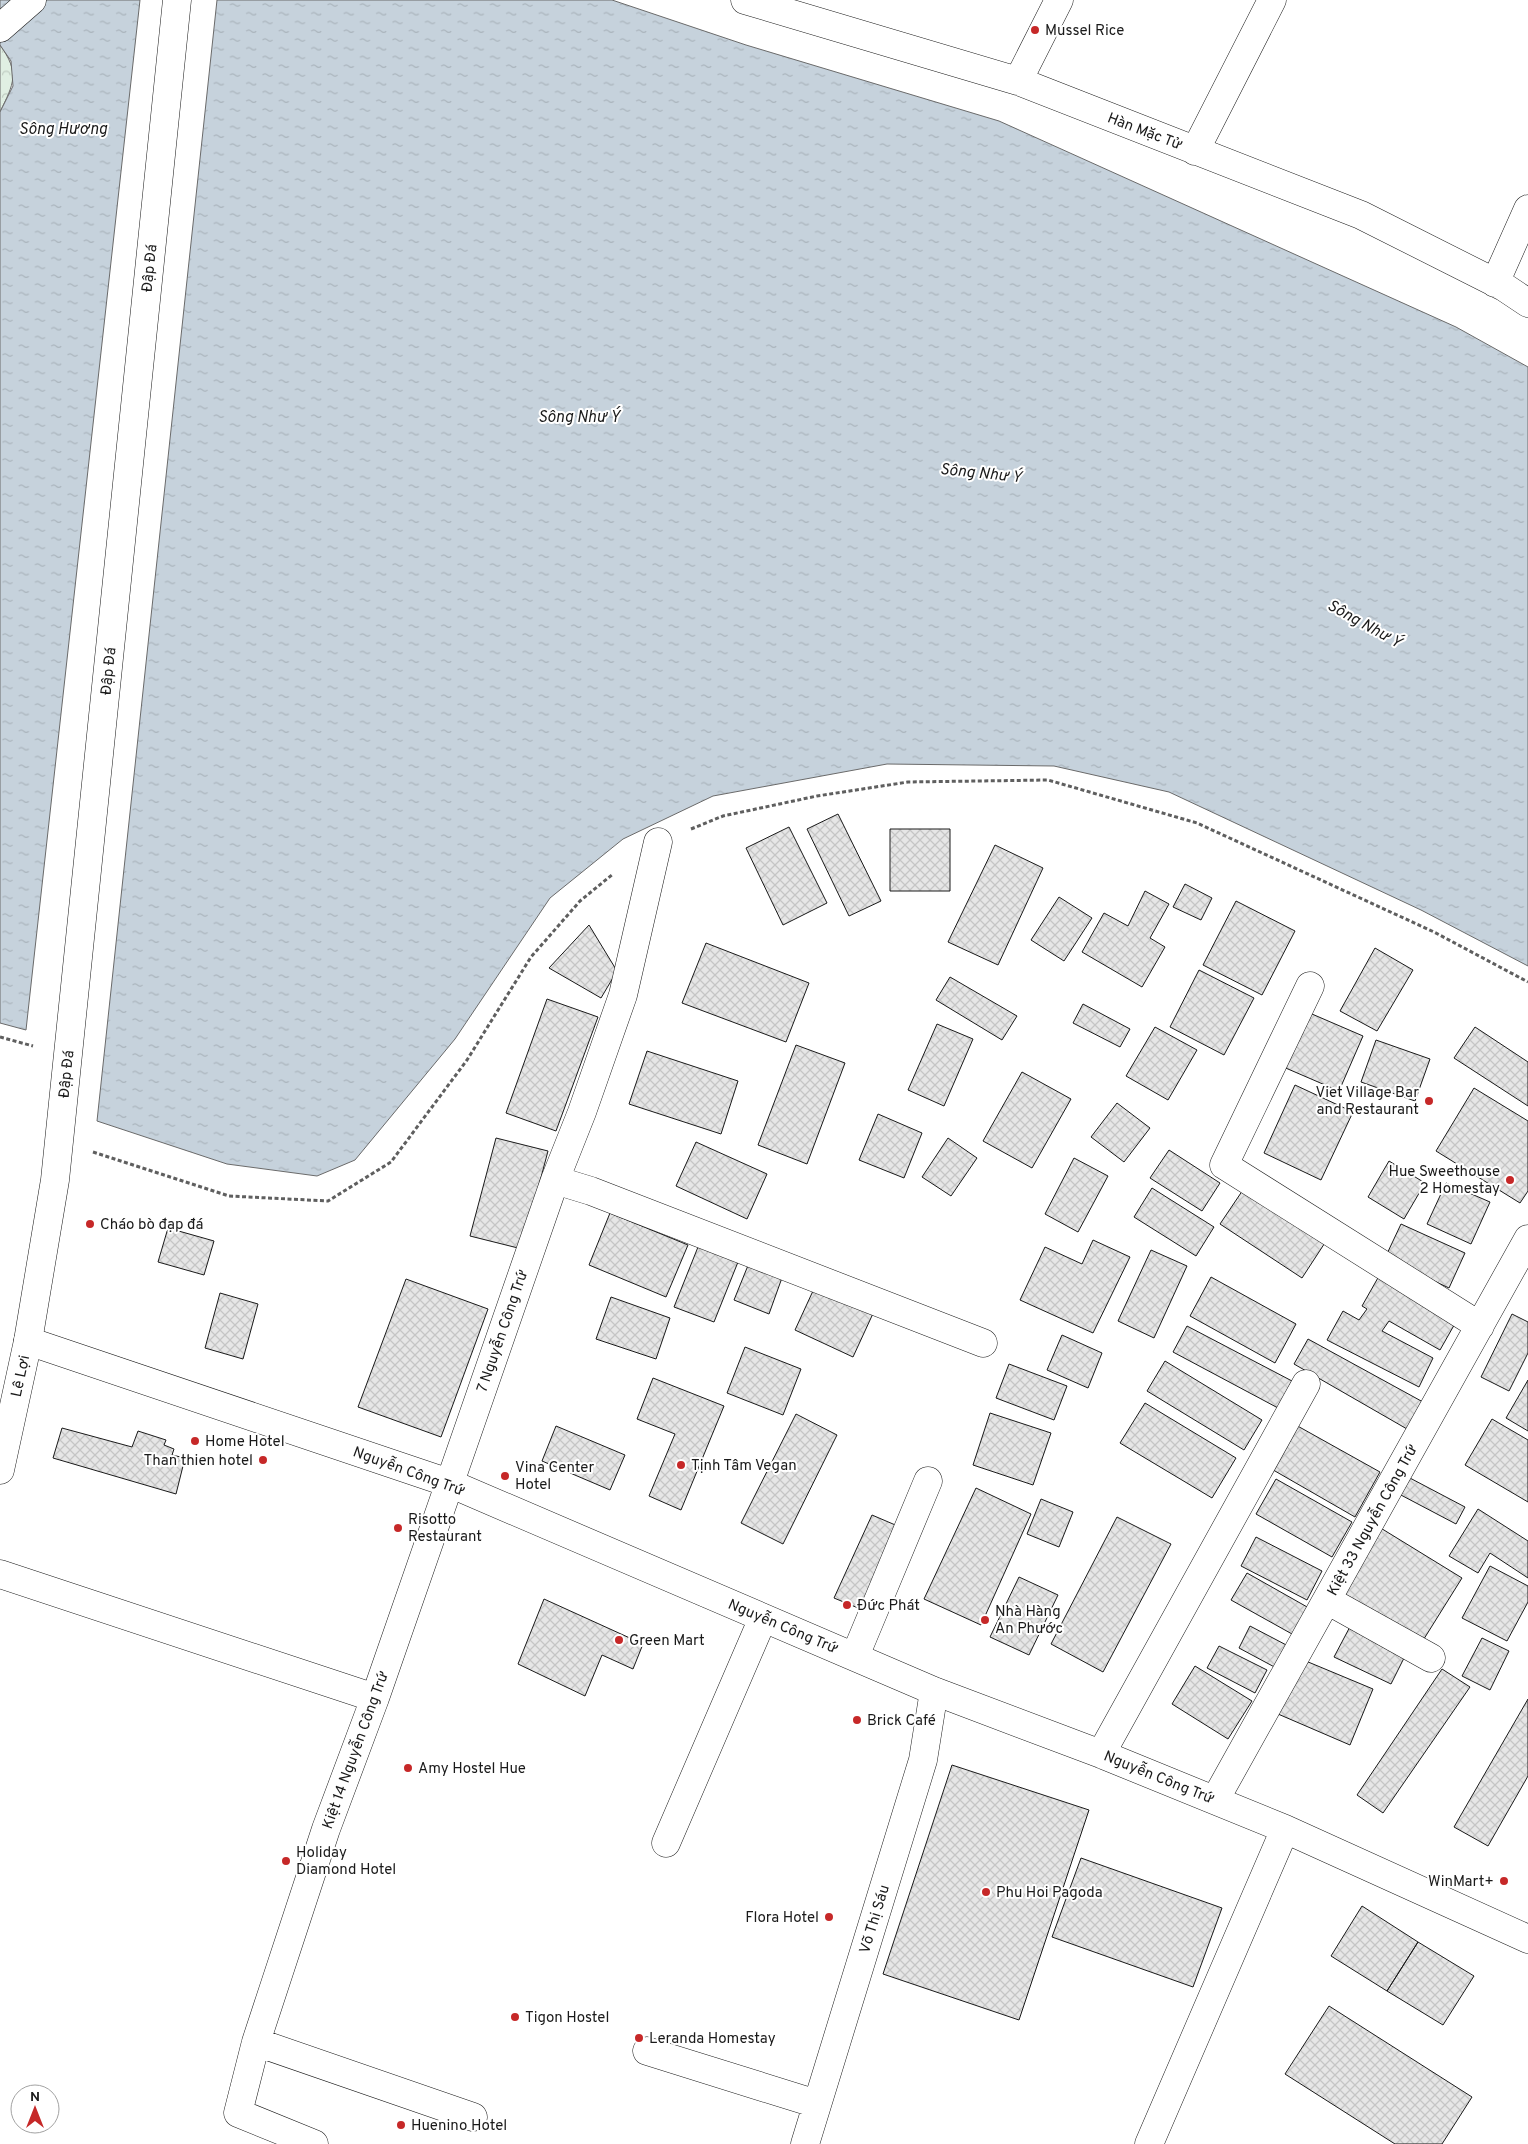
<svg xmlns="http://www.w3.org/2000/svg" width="1528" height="2144" font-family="Overpass,sans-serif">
  <defs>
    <pattern id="forest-crowns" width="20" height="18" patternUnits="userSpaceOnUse" patternTransform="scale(1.25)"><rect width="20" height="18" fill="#e0efe3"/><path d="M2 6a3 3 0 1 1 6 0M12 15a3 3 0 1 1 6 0" fill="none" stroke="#c0ccc2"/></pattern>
    <pattern id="water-ripples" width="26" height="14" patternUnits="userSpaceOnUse" patternTransform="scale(1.25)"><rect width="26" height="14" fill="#c6d2dc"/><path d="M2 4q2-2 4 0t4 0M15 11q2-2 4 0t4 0" fill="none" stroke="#aab4bc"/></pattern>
    <pattern id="building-cross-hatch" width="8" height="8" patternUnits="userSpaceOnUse" patternTransform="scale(1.25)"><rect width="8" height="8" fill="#e6e6e6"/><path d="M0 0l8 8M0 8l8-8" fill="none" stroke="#c5c5c5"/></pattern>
  </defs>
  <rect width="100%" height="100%" fill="#fff"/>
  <!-- forest -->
  <path fill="url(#forest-crowns)" stroke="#6a6a6a" d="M0,45C20,73 14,83 0,112Z"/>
  <!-- water -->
  <path fill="url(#water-ripples)" stroke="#6a6a6a" d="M0,0H140L26,1030L0,1023V112L13,86L11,61L0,45Z
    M217,0H612L746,45L999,121L1456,327L1528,367V966L1421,910L1169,792L1054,766L887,764L713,796L623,839L550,898L455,1039L355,1160L317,1176L227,1164L97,1121Z"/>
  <!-- building -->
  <path fill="url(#building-cross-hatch)" stroke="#1a1a1a" d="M838,814L881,901L849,916L807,829Z
    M789,827L827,903L783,925L746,848Z
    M890,829H950V891H890Z
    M995,845L1043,868L998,965L948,942Z
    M1185,884L1212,898L1201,920L1173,907Z
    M1145,891L1169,904L1150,938L1165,947L1142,987L1082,952L1104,913L1128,926Z
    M1059,897L1092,918L1064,961L1031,940Z
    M1236,901L1295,931L1262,995L1203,965Z
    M589,925L617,971L601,998L549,968Z
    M706,943L809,983L786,1042L682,1003Z
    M1375,948L1413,970L1377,1031L1340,1011Z
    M1199,970L1254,998L1224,1055L1170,1027Z
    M950,977L1017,1016L1002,1040L936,1000Z
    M547,999L598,1017L556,1131L506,1113Z
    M1083,1004L1130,1029L1120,1047L1073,1023Z
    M1305,1011L1363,1036L1339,1091L1281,1066Z
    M937,1024L973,1039L944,1106L908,1090Z
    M1155,1027L1197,1050L1168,1100L1126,1076Z
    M1475,1027L1528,1062V1106L1454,1058Z
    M1376,1040L1430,1059L1415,1101L1361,1082Z
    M796,1045L845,1063L807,1164L758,1145Z
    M647,1051L738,1081L721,1134L629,1104Z
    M1022,1072L1071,1099L1032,1168L983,1141Z
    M1295,1085L1353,1112L1321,1180L1264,1153Z
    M1474,1088L1528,1121V1191L1520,1203L1436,1151Z
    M1117,1103L1150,1128L1124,1162L1091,1137Z
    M878,1114L922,1133L904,1178L859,1160Z
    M496,1138L548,1151L522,1249L470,1236Z
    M948,1138L977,1158L951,1196L922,1177Z
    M696,1142L767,1174L747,1219L676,1186Z
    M1169,1150L1220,1183L1202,1211L1150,1178Z
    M1074,1158L1108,1176L1078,1232L1045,1214Z
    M1389,1161L1425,1183L1404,1219L1368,1197Z
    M1251,1178L1332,1232L1302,1278L1220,1224Z
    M1446,1183L1490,1202L1471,1244L1427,1224Z
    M1152,1188L1214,1227L1196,1256L1134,1217Z
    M610,1213L688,1245L666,1297L589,1265Z
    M1401,1224L1465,1253L1449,1288L1385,1258Z
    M168,1228L214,1241L204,1275L158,1262Z
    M1093,1240L1130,1257L1093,1333L1020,1300L1045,1247L1082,1264Z
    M700,1242L740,1257L714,1322L674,1307Z
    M1151,1250L1187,1266L1154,1338L1118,1321Z
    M749,1263L783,1275L769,1314L734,1300Z
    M1379,1276L1457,1320L1440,1350L1389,1321L1382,1331L1433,1358L1419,1387L1327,1340L1343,1311L1359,1320L1367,1309L1362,1306Z
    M1211,1277L1296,1324L1275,1363L1190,1316Z
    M406,1279L488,1309L441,1437L358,1407Z
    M818,1280L876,1307L853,1357L795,1330Z
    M220,1293L258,1304L243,1359L205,1348Z
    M611,1297L670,1318L656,1359L596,1339Z
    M1512,1314L1528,1322V1353L1509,1391L1481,1377Z
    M1187,1326L1292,1381L1278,1408L1173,1352Z
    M1062,1335L1102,1353L1088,1388L1047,1370Z
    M1308,1339L1423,1402L1407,1429L1294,1364Z
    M745,1347L801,1369L783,1415L727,1393Z
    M1165,1361L1262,1420L1244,1450L1147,1391Z
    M1009,1364L1067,1386L1054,1420L996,1398Z
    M653,1378L724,1406L681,1510L649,1496L675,1434L637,1419Z
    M1528,1380V1431L1506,1418Z
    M1145,1403L1236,1458L1212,1498L1120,1443Z
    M990,1413L1051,1433L1033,1485L973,1465Z
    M796,1414L837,1435L783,1544L741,1523Z
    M1492,1419L1528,1440V1502L1465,1465Z
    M1294,1424L1380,1472L1355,1517L1268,1467Z
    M556,1426L625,1455L610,1490L542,1461Z
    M62,1428L132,1447L138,1431L166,1440L164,1445L174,1449L172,1455L185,1458L176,1494L53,1458Z
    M1408,1477L1465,1507L1456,1524L1399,1494Z
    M1276,1479L1352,1522L1332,1557L1256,1514Z
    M976,1488L1031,1514L981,1625L924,1599Z
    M1041,1499L1073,1512L1059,1547L1027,1534Z
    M1478,1509L1528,1541V1578L1490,1553L1478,1573L1449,1556Z
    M872,1515L900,1527L863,1610L834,1598Z
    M1117,1517L1171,1544L1103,1672L1051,1644Z
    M1379,1527L1462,1578L1422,1642L1339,1592Z
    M1256,1537L1322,1571L1307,1600L1241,1566Z
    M1490,1566L1528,1586V1602L1507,1641L1462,1618Z
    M1247,1573L1316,1612L1301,1639L1231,1600Z
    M1019,1577L1058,1595L1029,1655L990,1637Z
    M544,1599L643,1644L633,1669L602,1655L585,1696L518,1664Z
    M1353,1621L1409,1648L1391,1684L1334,1657Z
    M1250,1626L1292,1648L1280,1670L1239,1648Z
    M1482,1638L1509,1651L1490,1690L1462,1676Z
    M1219,1646L1267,1670L1255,1693L1207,1668Z
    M1301,1659L1373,1689L1350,1745L1278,1714Z
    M1195,1666L1252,1701L1228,1739L1172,1704Z
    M1442,1669L1470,1687L1383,1813L1357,1795Z
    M1528,1699V1776L1488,1846L1454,1827Z
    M952,1765L1089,1810L1019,2020L883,1974Z
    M1081,1858L1222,1908L1193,1987L1052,1937Z
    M1362,1906L1418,1942L1387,1991L1331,1956Z
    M1418,1942L1474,1976L1443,2025L1387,1991Z
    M1329,2006L1472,2097L1442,2144H1395L1285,2074Z"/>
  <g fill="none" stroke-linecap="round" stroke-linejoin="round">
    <!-- minor casing -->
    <g stroke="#1a1a1a" stroke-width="29">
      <path id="minor" d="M745,0L1018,81L1361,215L1504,287L1528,303
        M0,28L32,0
        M1018,81L1059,0
        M1195,151L1272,0
        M1495,283L1528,209
        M1310,986L1224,1165L1480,1326
        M555,1180L591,1191L983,1343
        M28,1341L449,1483L934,1691L1101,1754L1285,1829L1528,1939
        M0,1574L375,1698
        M1327,1600L1431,1658
        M855,1656L928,1481
        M1101,1754L1306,1384
        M1215,1800L1528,1239
        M666,1843L763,1618
        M256,2042L473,2117
        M647,2051L817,2104
        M314,2144L238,2113L256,2042L326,1829L375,1698L555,1180L582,1112L623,995L658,842
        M805,2144L923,1760L934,1691
        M1149,2144L1285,1829"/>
    </g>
    <!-- major casing -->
    <g stroke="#1a1a1a" stroke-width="29">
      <path id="major" d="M0,1470L28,1341L55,1180L177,0"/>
    </g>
    <!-- path -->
    <path stroke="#5f5f5f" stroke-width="3" stroke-dasharray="4 2.5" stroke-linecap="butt" d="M691,829L723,816L817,796L908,782L1048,780L1197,823L1434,932L1528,982
      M0,1037L33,1046
      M93,1152L229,1196L328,1201L391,1162L467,1060L531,957L580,901L613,874"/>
    <!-- minor -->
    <use href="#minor" stroke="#fff" stroke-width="28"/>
    <!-- major -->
    <use href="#major" stroke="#fff" stroke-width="28"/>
  </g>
  <!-- markers -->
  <g fill="#c62828" stroke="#fff" stroke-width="2">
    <circle cx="1035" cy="30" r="5"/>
    <circle cx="1429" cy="1101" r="5"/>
    <circle cx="1510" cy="1180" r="5"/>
    <circle cx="90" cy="1224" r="5"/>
    <circle cx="195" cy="1441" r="5"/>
    <circle cx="263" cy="1460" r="5"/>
    <circle cx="681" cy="1465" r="5"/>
    <circle cx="505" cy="1476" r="5"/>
    <circle cx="398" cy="1528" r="5"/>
    <circle cx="847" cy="1605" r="5"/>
    <circle cx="985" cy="1620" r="5"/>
    <circle cx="619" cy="1640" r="5"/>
    <circle cx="857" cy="1720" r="5"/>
    <circle cx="408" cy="1768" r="5"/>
    <circle cx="286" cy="1861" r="5"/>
    <circle cx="1504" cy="1881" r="5"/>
    <circle cx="986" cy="1892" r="5"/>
    <circle cx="829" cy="1917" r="5"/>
    <circle cx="515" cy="2017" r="5"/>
    <circle cx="639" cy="2038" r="5"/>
    <circle cx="401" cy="2125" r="5"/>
  </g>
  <g text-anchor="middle" stroke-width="4" stroke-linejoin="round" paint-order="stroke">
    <!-- poi labels -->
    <g font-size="15" fill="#1a1a1a" stroke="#fff" text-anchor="start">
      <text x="1045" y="35">Mussel Rice</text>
      <text x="1419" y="1097" text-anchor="end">Viet Village Bar<tspan x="1419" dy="17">and Restaurant</tspan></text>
      <text x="1500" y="1176" text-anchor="end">Hue Sweethouse<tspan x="1500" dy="17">2 Homestay</tspan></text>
      <text x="100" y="1229">Cháo bò đạp đá</text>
      <text x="205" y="1446">Home Hotel</text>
      <text x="253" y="1465" text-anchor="end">Than thien hotel</text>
      <text x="691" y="1470">Tịnh Tâm Vegan</text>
      <text x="515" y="1472">Vina Center<tspan x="515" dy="17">Hotel</tspan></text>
      <text x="408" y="1524">Risotto<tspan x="408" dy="17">Restaurant</tspan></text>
      <text x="857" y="1610">Đức Phát</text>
      <text x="995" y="1616">Nhà Hàng<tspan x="995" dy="17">An Phước</tspan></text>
      <text x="629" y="1645">Green Mart</text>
      <text x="867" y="1725">Brick Café</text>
      <text x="418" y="1773">Amy Hostel Hue</text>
      <text x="296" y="1857">Holiday<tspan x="296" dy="17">Diamond Hotel</tspan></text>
      <text x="1494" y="1886" text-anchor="end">WinMart+</text>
      <text x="996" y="1897">Phu Hoi Pagoda</text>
      <text x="819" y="1922" text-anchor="end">Flora Hotel</text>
      <text x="525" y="2022">Tigon Hostel</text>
      <text x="649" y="2043">Leranda Homestay</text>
      <text x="411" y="2130">Huenino Hotel</text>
    </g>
    <!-- street labels -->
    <g font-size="15" fill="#1a1a1a" stroke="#fff">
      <text transform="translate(1145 131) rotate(21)" y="5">Hàn Mặc Tử</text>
      <text transform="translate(149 268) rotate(-84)" y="5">Đập Đá</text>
      <text transform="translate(108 671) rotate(-84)" y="5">Đập Đá</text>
      <text transform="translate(66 1074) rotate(-84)" y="5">Đập Đá</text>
      <text transform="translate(502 1331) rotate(-71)" y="5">7 Nguyễn Công Trứ</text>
      <text transform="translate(20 1376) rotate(-78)" y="5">Lê Lợi</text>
      <text transform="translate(409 1471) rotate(20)" y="5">Nguyễn Công Trứ</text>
      <text transform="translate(1372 1520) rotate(-61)" y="5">Kiệt 33 Nguyễn Công Trứ</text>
      <text transform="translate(783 1626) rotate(23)" y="5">Nguyễn Công Trứ</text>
      <text transform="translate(355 1750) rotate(-70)" y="5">Kiệt 14 Nguyễn Công Trứ</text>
      <text transform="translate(1159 1777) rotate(22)" y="5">Nguyễn Công Trứ</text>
      <text transform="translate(874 1919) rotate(-73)" y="5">Võ Thị Sáu</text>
    </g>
    <!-- water labels -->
    <g font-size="16" font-style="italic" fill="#1a1a1a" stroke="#fff">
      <text x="63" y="134">Sông Hương</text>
      <text x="579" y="422">Sông Như Ý</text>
      <text transform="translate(981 472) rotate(6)" y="6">Sông Như Ý</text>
      <text transform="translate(1365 623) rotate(29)" y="6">Sông Như Ý</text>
    </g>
  </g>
  <!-- north arrow -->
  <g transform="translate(35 2109)"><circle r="24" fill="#ffffff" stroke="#a3a3a3"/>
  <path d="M0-4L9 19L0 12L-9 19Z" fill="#c62828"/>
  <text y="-8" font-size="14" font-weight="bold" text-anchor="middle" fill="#1a1a1a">N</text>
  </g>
</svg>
